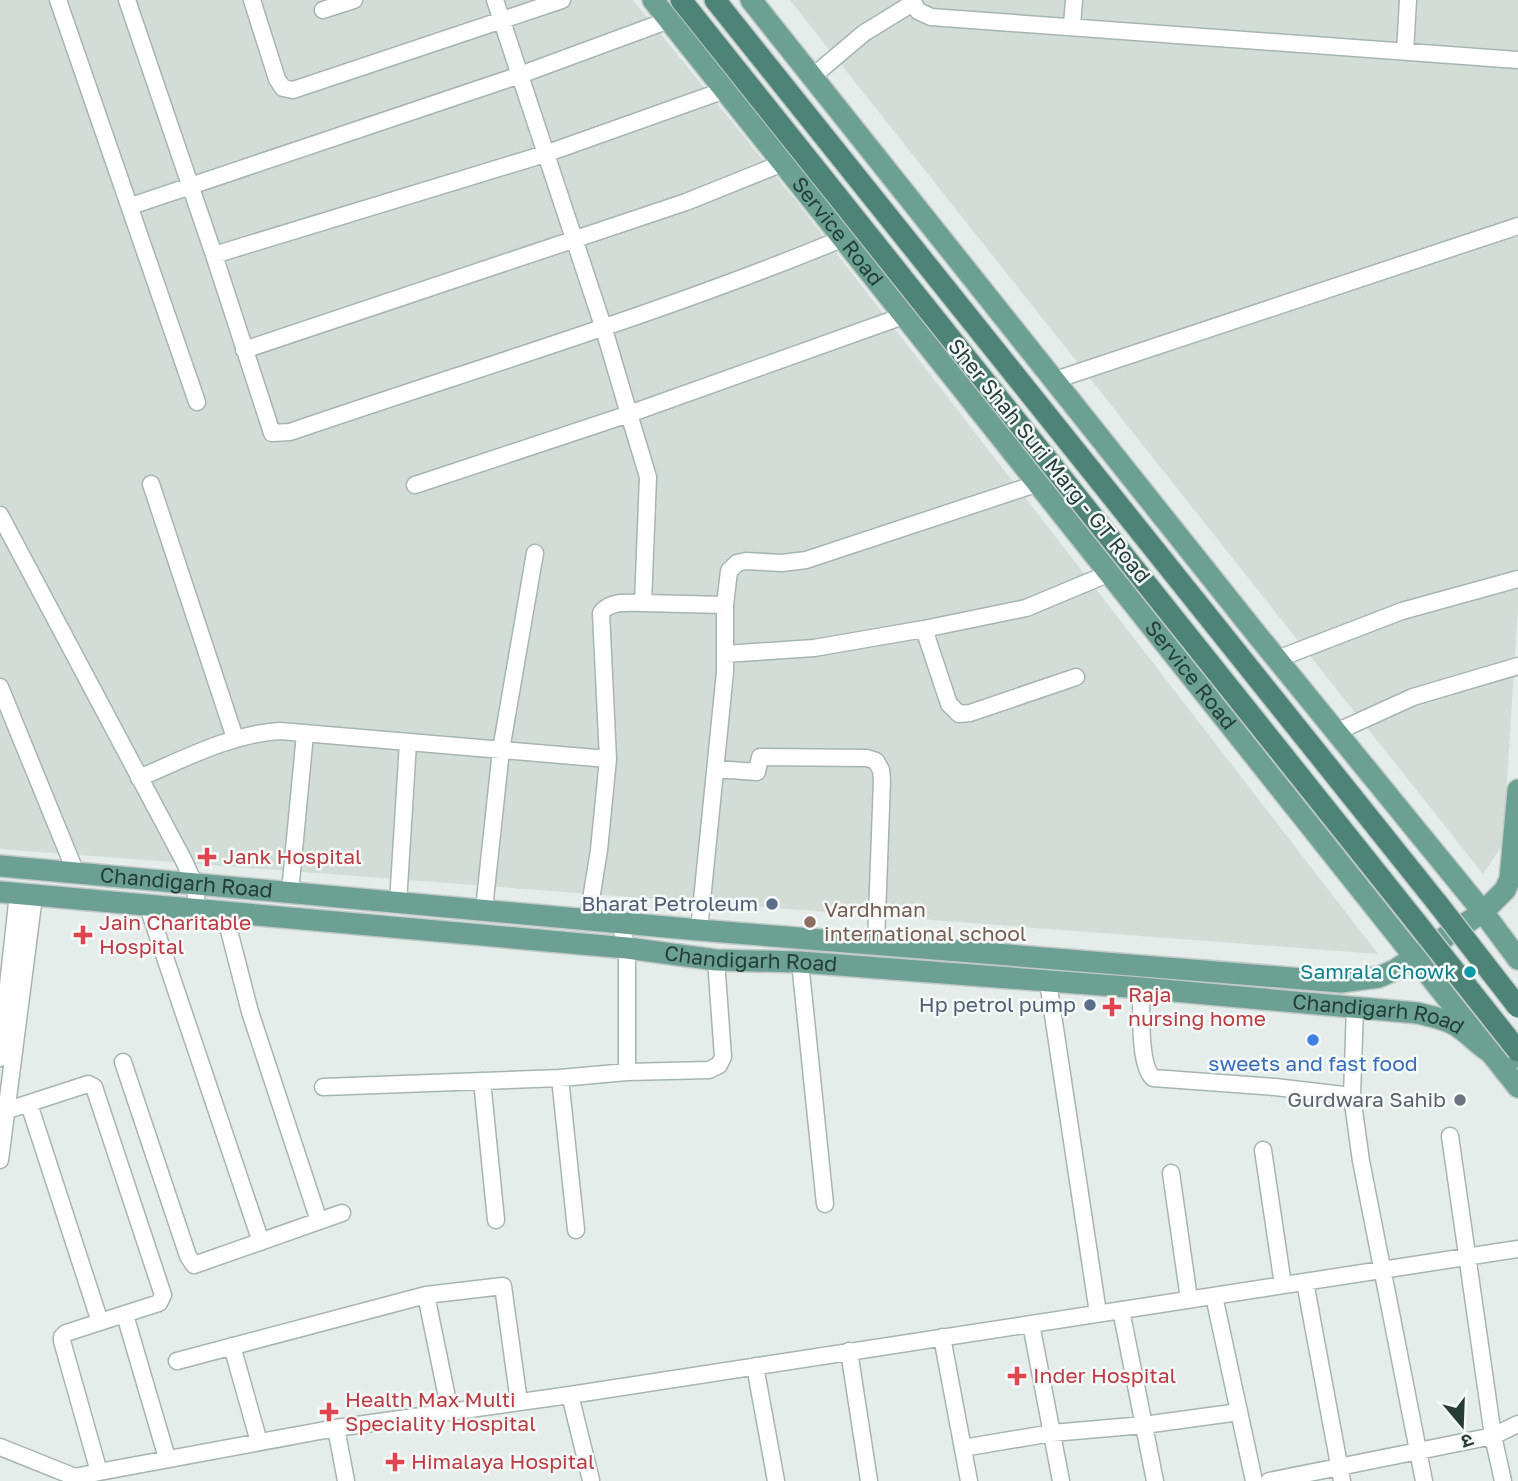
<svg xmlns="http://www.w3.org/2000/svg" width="1518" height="1481" font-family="'Golos Text','Noto Sans Devanagari',sans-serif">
  <rect width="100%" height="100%" fill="#e4ede9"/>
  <!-- built -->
  <path fill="#d2ddd8" d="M0,0H633L793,197L1378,954L0,849Z
    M790,0H1518V607L1503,844L1483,874Z"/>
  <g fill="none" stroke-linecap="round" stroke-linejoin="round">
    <!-- minor casing -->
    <g stroke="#a7b5b0" stroke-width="19">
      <path id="minor" d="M58,0L197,402
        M127,0L214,255
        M252,0L277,79L283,88L293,90L562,0
        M912,0L918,11L931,17L1518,60
        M323,10L354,0
        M1072,26L1074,0
        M1405,52L1408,0
        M812,77L864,33L913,3
        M725,90L545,154L214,255L272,433L290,432C474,369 663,313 844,238
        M131,206L520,75L669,20
        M244,350L686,202L783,163
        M1055,380L1518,226
        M151,484L235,738
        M415,485L629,414L603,326L495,0
        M0,515L184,861L195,885L197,909
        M643,603L725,605
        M924,629L949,704L959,714L970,713L1076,677
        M725,654L814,648L924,629L1026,608L1110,573
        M1277,659L1402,611L1518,579
        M0,687L76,873
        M1336,732L1413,697L1518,666
        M716,769L757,772L760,757L867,758L876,761L881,770L882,780L876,943
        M139,778C184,759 230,734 280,731L608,759
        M290,892L305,734
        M398,903L408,743
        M147,904L261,1242
        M484,909L501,750L535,553
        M224,911L250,1012L319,1221
        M588,918L599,850L608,759L601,613C611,600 628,603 643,603L648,477L629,414L906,315
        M620,923L627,948V1072
        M699,930L725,672V605L729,571L737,563L746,561L782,563L806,560L1039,483
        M800,962L825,1204
        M1048,982L1098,1313
        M1141,988C1142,1009 1138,1064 1153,1078L1275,1087L1352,1096L1361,1161L1424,1481
        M0,1058L18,894
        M123,1062L188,1256L194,1265L342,1213
        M560,1078L576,1230
        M482,1081L496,1220
        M323,1087L560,1078L627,1072L709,1070L719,1065L723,1057L716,960
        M1352,1096L1355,1007
        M29,1104L100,1322L66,1333L62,1337V1341L99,1472
        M8,1110L88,1084L94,1087L163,1295L159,1303L100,1322
        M1450,1136L1493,1436L1503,1481
        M1263,1150L1283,1285
        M0,1160L34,896
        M1171,1173L1189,1299
        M1305,1282L1342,1481
        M426,1295L450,1412
        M1214,1296L1254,1481
        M1121,1310L1155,1481
        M125,1315L167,1458
        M1031,1324L1061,1481
        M942,1337L969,1481
        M232,1346L259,1442
        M849,1351L869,1481
        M177,1361L426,1295L503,1286L519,1402
        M755,1366L776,1481
        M570,1395L591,1480
        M336,1428L346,1481
        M0,1447L75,1477
        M963,1448L1052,1433L1144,1425L1239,1412
        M76,1481L75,1477L99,1472L336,1428L570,1395L1518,1249
        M1269,1481L1493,1436L1518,1424"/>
    </g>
    <!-- primary casing -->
    <g stroke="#c2c9c7" stroke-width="24">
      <g id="primary">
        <path id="s1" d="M653,0L1518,1087"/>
        <path d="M751,0L1258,636L1483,912L1518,959"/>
        <path id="s2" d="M0,866L699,930L1341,982L1379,977L1395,970L1483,912L1505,890L1510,879L1518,790"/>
        <path id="s3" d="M0,892L627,948L716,960L800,962L1141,988L1417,1013C1430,1016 1443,1018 1455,1025C1476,1037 1492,1065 1518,1057"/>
      </g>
    </g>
    <!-- trunk casing -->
    <g stroke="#c2c9c7" stroke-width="24">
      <path id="trunk" d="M681,0L1416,922
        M715,0L1438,904"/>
    </g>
    <!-- minor -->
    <use href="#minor" stroke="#fff" stroke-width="16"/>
    <!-- primary -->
    <use href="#primary" stroke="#6ba092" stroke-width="21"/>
    <!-- trunk -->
    <use href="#trunk" stroke="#4e8478" stroke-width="21"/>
    <!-- trunk-bridge casing -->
    <g stroke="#c2c9c7" stroke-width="24" stroke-linecap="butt">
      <path id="trunk-bridge" d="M1438,904L1518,1007
        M1416,922L1518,1051"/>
    </g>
    <!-- trunk-bridge -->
    <use href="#trunk-bridge" stroke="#4e8478" stroke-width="21"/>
  </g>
  <!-- markers -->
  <g fill="#e0444e" stroke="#f5f9f7" stroke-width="2.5">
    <path d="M203.5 846.5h7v7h7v7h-7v7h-7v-7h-7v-7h7z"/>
    <path d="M79.5 924.5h7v7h7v7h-7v7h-7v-7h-7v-7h7z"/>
    <path d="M1108.5 996.5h7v7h7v7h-7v7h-7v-7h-7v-7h7z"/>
    <path d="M1013.5 1365.5h7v7h7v7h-7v7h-7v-7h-7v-7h7z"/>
    <path d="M325.5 1401.5h7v7h7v7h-7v7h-7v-7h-7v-7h7z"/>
    <path d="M391.5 1451.5h7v7h7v7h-7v7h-7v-7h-7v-7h7z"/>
  </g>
  <g fill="#5c6f8a" stroke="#f5f9f7" stroke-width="2.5">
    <circle cx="772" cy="904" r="7"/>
    <circle cx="1090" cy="1005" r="7"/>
  </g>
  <circle fill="#8d6e63" stroke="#f5f9f7" stroke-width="2.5" cx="810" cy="922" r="7"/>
  <circle fill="#0f9aa8" stroke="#f5f9f7" stroke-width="2.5" cx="1470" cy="972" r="7"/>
  <circle fill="#3f7fe0" stroke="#f5f9f7" stroke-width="2.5" cx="1313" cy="1040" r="7"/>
  <circle fill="#6b7280" stroke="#f5f9f7" stroke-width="2.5" cx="1460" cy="1100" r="7"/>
  <g text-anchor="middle" stroke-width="5" stroke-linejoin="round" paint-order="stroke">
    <!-- street labels -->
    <g font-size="21" fill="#243e37" stroke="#f5f9f7">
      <text dy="7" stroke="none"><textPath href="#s1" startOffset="296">Service Road</textPath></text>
      <text transform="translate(1049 461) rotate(51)" y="7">Sher Shah Suri Marg - GT Road</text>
      <text dy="7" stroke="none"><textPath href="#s1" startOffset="863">Service Road</textPath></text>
      <text dy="7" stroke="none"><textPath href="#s2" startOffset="187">Chandigarh Road</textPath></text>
      <text dy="7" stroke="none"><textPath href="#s3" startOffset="754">Chandigarh Road</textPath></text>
      <text dy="7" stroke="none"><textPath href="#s3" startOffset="1384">Chandigarh Road</textPath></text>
    </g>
    <!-- health labels -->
    <g font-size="21" fill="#be3a42" stroke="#f5f9f7" text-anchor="start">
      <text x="223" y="864">Jank Hospital</text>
      <text x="99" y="930">Jain Charitable<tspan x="99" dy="24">Hospital</tspan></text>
      <text x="1128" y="1002">Raja<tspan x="1128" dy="24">nursing home</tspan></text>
      <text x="1033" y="1383">Inder Hospital</text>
      <text x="345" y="1407">Health Max Multi<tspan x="345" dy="24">Speciality Hospital</tspan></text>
      <text x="411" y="1469">Himalaya Hospital</text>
    </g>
    <!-- service labels -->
    <g font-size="21" fill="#4e5e75" stroke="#f5f9f7" text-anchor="end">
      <text x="758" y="911">Bharat Petroleum</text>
      <text x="1076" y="1012">Hp petrol pump</text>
    </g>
    <!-- education labels -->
    <g font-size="21" fill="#785e54" stroke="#f5f9f7" text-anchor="start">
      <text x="824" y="917">Vardhman<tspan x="824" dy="24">international school</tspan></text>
    </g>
    <!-- culture labels -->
    <g font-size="21" fill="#0d838f" stroke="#f5f9f7" text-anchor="end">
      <text x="1456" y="979">Samrala Chowk</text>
    </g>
    <!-- shop labels -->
    <g font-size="21" fill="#366cbe" stroke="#f5f9f7">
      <text x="1313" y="1071">sweets and fast food</text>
    </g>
    <!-- worship labels -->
    <g font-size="21" fill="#5b616d" stroke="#f5f9f7" text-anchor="end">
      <text x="1446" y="1107">Gurdwara Sahib</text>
    </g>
  </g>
  <!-- north arrow -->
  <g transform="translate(1462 1425) rotate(161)" stroke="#f5f9f7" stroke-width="5" paint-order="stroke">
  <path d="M0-5L12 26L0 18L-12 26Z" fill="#243e37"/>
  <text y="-10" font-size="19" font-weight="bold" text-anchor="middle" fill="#243e37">उ</text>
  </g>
</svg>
